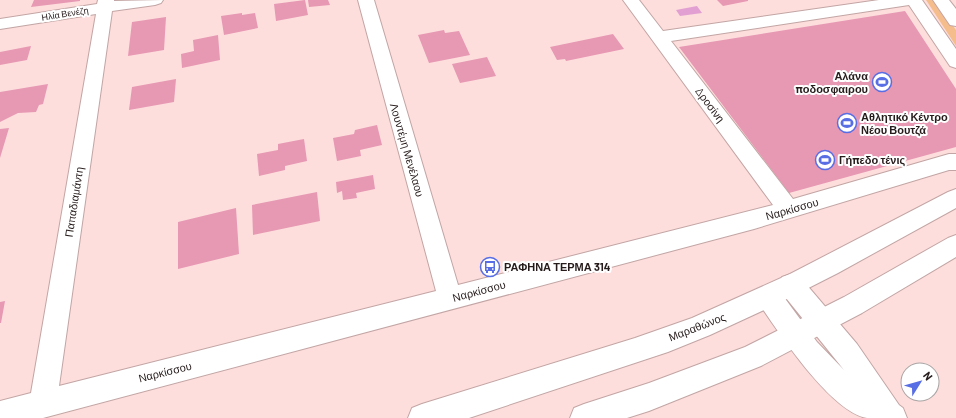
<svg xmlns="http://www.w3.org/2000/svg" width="956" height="418" font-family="Barlow,sans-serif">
  <rect width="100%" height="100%" fill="#fddedd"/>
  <!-- green -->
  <path fill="#f6bd8c" d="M926,0H935L956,30V46Z"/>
  <!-- water -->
  <path fill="#e1a0d1" d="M697,6L702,13L680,16L676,10Z"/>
  <!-- building -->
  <path fill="#e798b3" d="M34,0H80V1L31,7Z
    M305,0L308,15L276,21L274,4Z
    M308,0H328L330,5L309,7Z
    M717,0H748V1L723,6Z
    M905,11L956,89V147L789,193L679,47Z
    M242,13V15L255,13L258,28L224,35L221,16Z
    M166,17L164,50L128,56L132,22Z
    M444,30L445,33L459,31L470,55L429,63L418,35Z
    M613,34L624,49L566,61L565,59L557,60L550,47Z
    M218,35L220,60L182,68L181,54L194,51L193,40Z
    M31,46L27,60L0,65V52Z
    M487,57L496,76L460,83L452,64Z
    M176,79L174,102L129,110L132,87Z
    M48,84L43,104L39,105L36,112L18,113L0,122V92Z
    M377,125L382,145L360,150L361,156L337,161L333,138L354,134L355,130Z
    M9,128L0,158V129Z
    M304,139L307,161L285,166V170L259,176L257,154L278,150V144Z
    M373,175L375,189L356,193L357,198L343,200L342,191L337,193L336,182Z
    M317,192L320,221L253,235L252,205Z
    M236,208L239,254L178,269V222Z
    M5,301L1,323H0V302Z"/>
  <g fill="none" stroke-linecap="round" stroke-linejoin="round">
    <!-- minor casing -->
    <g stroke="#c2a5a4" stroke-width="2">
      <path id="minor" d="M98,0H114V1L163,0L161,3L155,5L112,11L59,386L436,291L358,0H374L458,285L773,205L623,0H639L663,31L879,0H922L956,49V68L950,66L909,5L671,41L793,199L949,154H956V170H949L754,229L43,418H0V401L31,393L96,14L0,29V19L97,4Z
        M933,0H949L956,9V26L950,25Z
        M791,274L800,277L857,344L899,405L903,408L907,418C894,418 879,418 867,418C831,412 780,334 760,305L757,297L760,289L769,286L778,289L817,342L844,370L782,293L779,285L782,277Z"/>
    </g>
    <!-- major casing -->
    <g stroke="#c2a5a4" stroke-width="2">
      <path id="major" d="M956,189V208L838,273L775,305L710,335L668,352L469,418H408L412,408L422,404L635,338L692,318L790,274L948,192Z
        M956,235V257L862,313L761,366L649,411L627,418H570L574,408L584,404L649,383L745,347L844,297L948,238Z"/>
    </g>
    <!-- minor -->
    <use href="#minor" fill="#fff" fill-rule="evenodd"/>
    <!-- major -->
    <use href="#major" fill="#fff" fill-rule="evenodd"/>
  </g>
  <!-- icons -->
  <defs>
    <g id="stadium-ring" transform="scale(1)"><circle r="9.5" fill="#fff" stroke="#576ee4" stroke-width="1.5"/><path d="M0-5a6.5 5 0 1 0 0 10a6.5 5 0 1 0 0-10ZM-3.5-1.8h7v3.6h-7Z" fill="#576ee4"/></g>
    <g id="bus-ring" transform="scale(1)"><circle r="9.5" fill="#fff" stroke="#576ee4" stroke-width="1.5"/><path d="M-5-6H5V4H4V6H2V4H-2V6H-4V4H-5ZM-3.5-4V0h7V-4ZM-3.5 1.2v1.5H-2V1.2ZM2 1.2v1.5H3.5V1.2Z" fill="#576ee4"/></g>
  </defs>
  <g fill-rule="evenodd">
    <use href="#stadium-ring" x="882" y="82"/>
    <use href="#stadium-ring" x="847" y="123"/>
    <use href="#stadium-ring" x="825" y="160"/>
    <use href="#bus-ring" x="490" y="267"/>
  </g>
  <g text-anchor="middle" stroke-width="4" stroke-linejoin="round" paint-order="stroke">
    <!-- far-street labels -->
    <g font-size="9" fill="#271c1c" stroke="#fff">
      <text transform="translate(65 14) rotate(-9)" y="3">Ηλία Βενέζη</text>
    </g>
    <!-- poi labels -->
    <g font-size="11" font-weight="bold" fill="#271c1c" stroke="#fff" text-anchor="start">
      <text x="868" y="80" text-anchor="end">Αλάνα<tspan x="868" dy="13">ποδοσφαιρου</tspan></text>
      <text x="861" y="121">Αθλητικό Κέντρο<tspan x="861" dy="13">Νέου Βουτζά</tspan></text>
      <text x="839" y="164">Γήπεδο τένις</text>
      <text x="504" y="271">ΡΑΦΗΝΑ ΤΕΡΜΑ 314</text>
    </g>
    <!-- street labels -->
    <g font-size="11" fill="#271c1c" stroke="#fff">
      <text transform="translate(710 105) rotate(53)" y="4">Δροσίνη</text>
      <text transform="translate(407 150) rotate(74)" y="4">Λουντέμη Μενέλαου</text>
      <text transform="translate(74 202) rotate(-81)" y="4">Παπαδιαμάντη</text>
      <text transform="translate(792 209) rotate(-16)" y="4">Ναρκίσσου</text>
      <text transform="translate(479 291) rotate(-15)" y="4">Ναρκίσσου</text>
      <text transform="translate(697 327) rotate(-21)" y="4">Μαραθώνος</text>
      <text transform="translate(165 372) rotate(-14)" y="4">Ναρκίσσου</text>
    </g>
  </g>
  <!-- north arrow -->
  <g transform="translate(920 382) rotate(53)"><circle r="19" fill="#ffffff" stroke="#a9a4a4"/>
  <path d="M0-3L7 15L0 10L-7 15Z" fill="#576ee4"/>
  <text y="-6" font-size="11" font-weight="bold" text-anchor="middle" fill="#271c1c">N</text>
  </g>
</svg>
